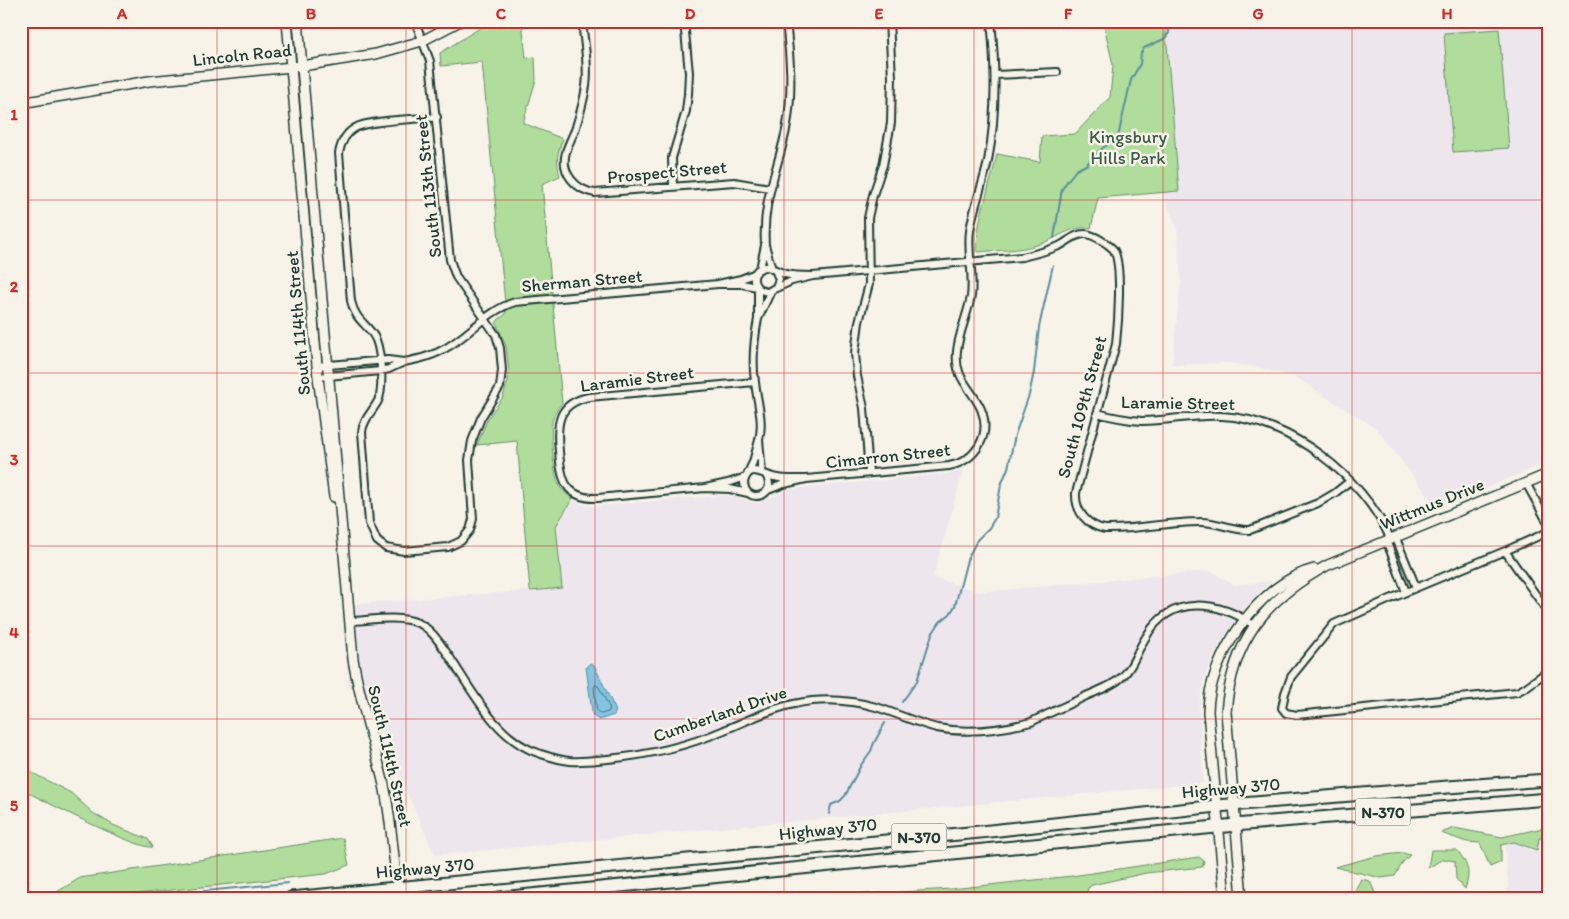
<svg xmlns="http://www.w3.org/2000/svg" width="1569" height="919" font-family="Itim,sans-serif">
  <rect width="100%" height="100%" fill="#f7f3e8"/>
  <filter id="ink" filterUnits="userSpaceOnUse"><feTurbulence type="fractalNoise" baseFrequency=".02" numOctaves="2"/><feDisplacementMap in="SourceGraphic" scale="10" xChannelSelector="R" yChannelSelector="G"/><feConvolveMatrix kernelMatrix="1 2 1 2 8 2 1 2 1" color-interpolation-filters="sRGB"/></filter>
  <g filter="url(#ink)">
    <!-- built -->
    <path fill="#eee6ed" d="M1165,21H1548V462L1435,510L1430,498L1377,429L1295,377L1256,367L1228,363L1172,365L1181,278L1177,227L1164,198L1163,192L1179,191Z
      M964,469L933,577L979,592L1211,571L1234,585L1272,581L1257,594L1243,609L1214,655L1204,680L1199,706L1203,783L435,855L360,688L349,689L341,605L562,588L556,526L572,500L586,505L594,506L729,495L739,497L748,501L758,503L789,489L946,474Z
      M1548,830V898H1509L1504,837Z"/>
    <!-- green -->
    <path fill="#b0dd9c" stroke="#688d68" d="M482,21H522L526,58L535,57L536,80L523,123L563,139C557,152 556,162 560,176L542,184L562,403C557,409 553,416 552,423C550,435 554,476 559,485C562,491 567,495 573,498L556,526L562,588L530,591L517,441L477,445L488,418L503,397L508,381L509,372L506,346L496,323L499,319L506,314L482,62L441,66L440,53L483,26Z
      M1103,21H1165L1179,191L1098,198L1091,228C1070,225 1056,240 1037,245C1018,251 997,250 979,252L977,251C976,218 991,186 997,154L1040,162L1042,136L1075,134L1110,97L1113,65Z
      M1499,29L1509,148L1453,152L1444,33Z
      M21,767L71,793L93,813L113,825L148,839L153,847C138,850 41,799 21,789Z
      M1548,827V839L1539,838L1537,850L1514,842L1501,845V862L1490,867L1480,843L1467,842L1441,833L1454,828L1502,837Z
      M343,838L349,865L326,874L97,898H47L80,878Z
      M1431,850H1457C1468,865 1471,871 1465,889L1456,879L1455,861L1443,859L1428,868Z
      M1403,853L1410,855L1403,862L1395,876L1381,878L1335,867L1376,856Z
      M1199,857L1204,861L1202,867L1146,873L1092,885L1088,888L1086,898H801L951,889L1072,876Z
      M1361,879L1370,881L1375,893L1373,898H1356L1355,890Z"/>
    <!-- water -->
    <path fill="#82c4e2" stroke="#5a8e9c" d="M590,663L594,665L616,711L614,715L599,720L593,716L592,712L586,667Z"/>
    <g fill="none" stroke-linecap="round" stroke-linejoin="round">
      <!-- shore -->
      <path stroke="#47737a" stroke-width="1" d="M596,685L599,687L610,709L608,712L601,714L597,711L594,688Z"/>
      <!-- stream -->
      <path stroke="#5a8e9c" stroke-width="2" d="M1054,238L1062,189L1068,180L1076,170L1086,165L1096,154L1104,147L1113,142L1118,137L1131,80L1140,64L1141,53L1144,48L1164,39L1169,33V21
        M902,702L917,681L932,634L940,622L950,614L955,606L967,560L977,540L989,528L995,518L1001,485L1008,468L1015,435L1029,395L1034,372L1039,327L1053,265
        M829,814L831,805L840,801L845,796L861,765L871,751L874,743L885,723
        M132,898L288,883"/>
      <!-- minor casing -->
      <g stroke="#1f3d34" stroke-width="10">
        <path id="minor" d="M415,21L430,61L450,260L456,277L496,335L500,348L502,370L500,387L481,418L472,441L469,460L473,519L470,530L461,541L448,547L404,551L386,548L377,541L369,523L362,432C363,420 372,412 378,401C384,389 381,353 376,340C369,324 356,323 351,301L339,153C341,143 346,133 355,128C368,120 420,119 437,117
          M582,21C584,42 589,66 586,86C584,100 580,114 576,127C573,136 568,144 566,152C560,173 576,190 595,193L734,182L770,188
          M996,75L1057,72
          M673,186L672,158L686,111L688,94L689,73L684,21
          M765,245C762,198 779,168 787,125C793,90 790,56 786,21
          M760,269L765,245L772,269
          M756,273L741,279L718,284H742L757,287
          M813,276L1022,257C1035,254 1047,251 1059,246C1068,242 1075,233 1086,234C1094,235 1107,243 1113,249C1123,262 1118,326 1116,344L1076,493C1075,511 1087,526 1105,529C1136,530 1168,522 1199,522C1217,521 1233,531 1250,530L1318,503L1335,493L1350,481
          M758,288V319L771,291
          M774,289L792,281L813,276C804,276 794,276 785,274C779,272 772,267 766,267C750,267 749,290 768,292L776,287L779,279L775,270
          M758,319C754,340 752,361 755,382C757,402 764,420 759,440
          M404,362C419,359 433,356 446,348C469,335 488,310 515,302L718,284
          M317,366L388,360L404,362L389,369L380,371L318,377
          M1097,413C1112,417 1127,420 1142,421C1169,421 1195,414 1222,416C1289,419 1363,477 1390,538
          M869,473L864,408L857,376L855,353L859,322L869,284L868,218L873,195L883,165L891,123L892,77L889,21
          M747,475L753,462L759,440L762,472
          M766,475C779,496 745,506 744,482C750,462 762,475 774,477C784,480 796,479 806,479L784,484L768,490
          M746,477L728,483L705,488L730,489L748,493
          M806,479L949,466C975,461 992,436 981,409C971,387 954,379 957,351C959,332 968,314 971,296C974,274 967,253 970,231C973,208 983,185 988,161C997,114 996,69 991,21
          M1526,483L1548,523
          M705,488L598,498C564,499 561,478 559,451C556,423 558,403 589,397L755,382
          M1395,536L1416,587
          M1386,540L1406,592
          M1505,551L1548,532
          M1548,612L1505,551L1406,592L1334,624L1291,677L1285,693L1282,708L1286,713L1297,715L1517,692L1526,687L1548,671
          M350,621C372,620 398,615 418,623C432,629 441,645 449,656C473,692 497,741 541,754C550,757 560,760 570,761C583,762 596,760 608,759C648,755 685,747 722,731C751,719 780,704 812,701C833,699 855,701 876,707C896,713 916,723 937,728C968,734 1000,730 1031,722C1049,713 1068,705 1086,696C1096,692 1108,687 1117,681C1133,670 1136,652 1146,637C1171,593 1219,601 1255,626"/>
      </g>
      <!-- tertiary casing -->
      <g stroke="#1f3d34" stroke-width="12">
        <path id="tertiary" d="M287,21L318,377L334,497
          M298,21L353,659C360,702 374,742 384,785C392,822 393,860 399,898
          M21,103L149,81L302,66L376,54L422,41L460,21
          M1225,898L1208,712C1208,658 1260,582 1314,569
          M1242,898L1226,712C1232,640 1265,599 1328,565L1548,474"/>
      </g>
      <!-- trunk casing -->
      <g stroke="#1f3d34" stroke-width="15">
        <path id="trunk" d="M291,898L990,831L1217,806L1448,787L1548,780
          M499,898L1246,824L1548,799"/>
      </g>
      <!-- minor -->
      <use href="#minor" stroke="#f7f3e8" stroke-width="6"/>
      <!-- tertiary -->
      <use href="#tertiary" stroke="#f7f3e8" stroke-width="9"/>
      <!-- trunk -->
      <use href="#trunk" stroke="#f7f3e8" stroke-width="11"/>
    </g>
  </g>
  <!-- grid -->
  <path fill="none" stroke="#d62828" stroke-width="1" stroke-opacity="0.55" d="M217,21V898M406,21V898M595,21V898M784,21V898M974,21V898M1163,21V898M1352,21V898M21,200H1548M21,373H1548M21,546H1548M21,719H1548"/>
  <g text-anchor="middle" stroke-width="5" stroke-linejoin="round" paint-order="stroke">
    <!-- shield labels -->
    <g fill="#f7f3e8" stroke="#60746a" stroke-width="1">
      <rect x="1355.5" y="798.5" width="55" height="27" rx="4"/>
      <rect x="891.5" y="823.5" width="55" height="27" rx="4"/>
    </g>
    <g font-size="16" font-weight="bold" fill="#1f3d34">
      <text x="1383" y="818">N-370</text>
      <text x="919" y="843">N-370</text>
    </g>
    <!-- street labels -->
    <g font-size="18" fill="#1f3d34" stroke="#f7f3e8">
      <text transform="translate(242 55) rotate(-6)" y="6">Lincoln Road</text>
      <text transform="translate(667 172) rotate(-5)" y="6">Prospect Street</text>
      <text transform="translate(428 186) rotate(-96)" y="6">South 113th Street</text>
      <text transform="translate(582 281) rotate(-5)" y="6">Sherman Street</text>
      <text transform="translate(298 323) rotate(-95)" y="6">South 114th Street</text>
      <text transform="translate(637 379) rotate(-7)" y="6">Laramie Street</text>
      <text transform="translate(1178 403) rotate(1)" y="6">Laramie Street</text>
      <text transform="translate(1082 407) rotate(-75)" y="6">South 109th Street</text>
      <text transform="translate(888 456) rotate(-6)" y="6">Cimarron Street</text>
      <text transform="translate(1432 504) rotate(-22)" y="6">Wittmus Drive</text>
      <text transform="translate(720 714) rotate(-19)" y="6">Cumberland Drive</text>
      <text transform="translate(390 756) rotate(77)" y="6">South 114th Street</text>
      <text transform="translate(1231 788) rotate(-5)" y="6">Highway 370</text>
      <text transform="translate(828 829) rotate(-6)" y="6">Highway 370</text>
      <text transform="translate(425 868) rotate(-5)" y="6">Highway 370</text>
    </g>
    <!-- park labels -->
    <g font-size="18" fill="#3c5d49" stroke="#f7f3e8">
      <text x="1128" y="143">Kingsbury<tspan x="1128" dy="21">Hills Park</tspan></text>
    </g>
  </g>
  <!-- margin -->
  <rect width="1569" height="919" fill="none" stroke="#f7f3e8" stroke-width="55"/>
  <rect x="28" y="28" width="1514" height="864" fill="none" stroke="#d62828" stroke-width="2"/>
  <g font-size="16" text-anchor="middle" font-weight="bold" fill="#d62828">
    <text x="122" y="19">A</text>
    <text x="311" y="19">B</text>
    <text x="501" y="19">C</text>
    <text x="690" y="19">D</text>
    <text x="879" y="19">E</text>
    <text x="1068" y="19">F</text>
    <text x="1258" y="19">G</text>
    <text x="1447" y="19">H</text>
    <text x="14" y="120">1</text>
    <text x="14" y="292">2</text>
    <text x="14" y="465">3</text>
    <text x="14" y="638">4</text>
    <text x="14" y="811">5</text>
  </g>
</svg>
